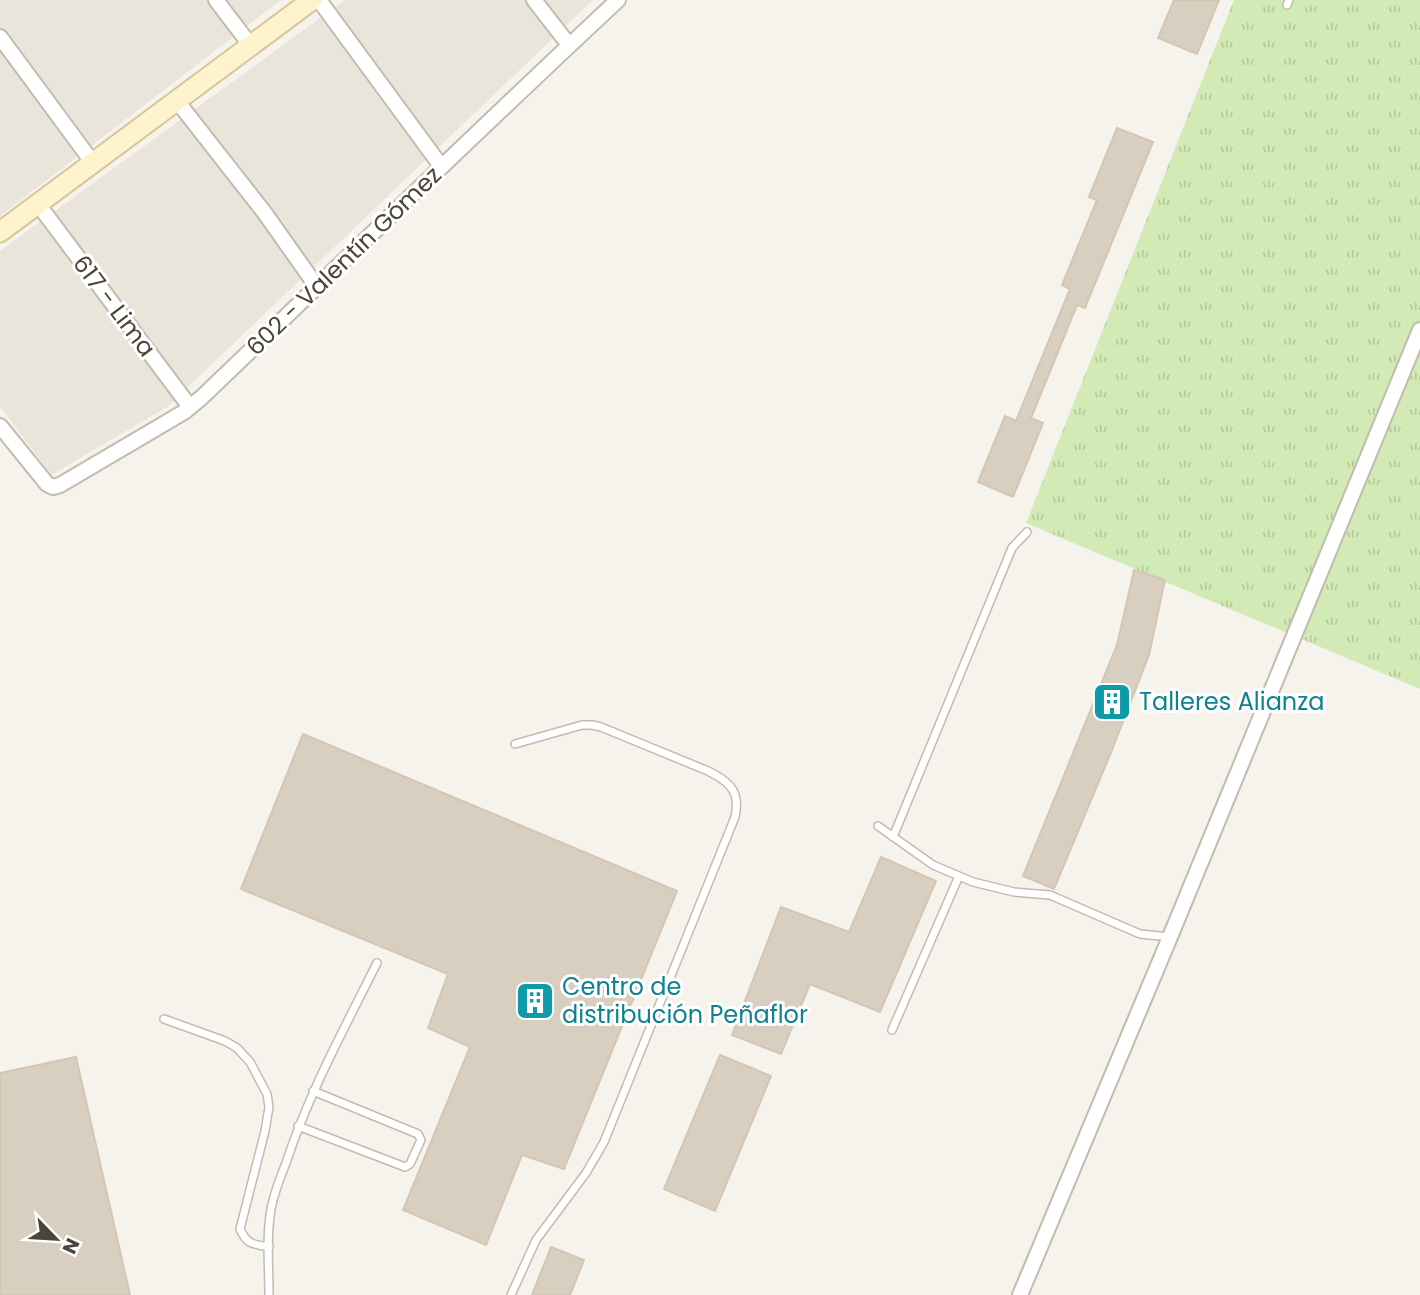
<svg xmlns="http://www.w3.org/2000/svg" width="1420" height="1295" font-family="Poppins,sans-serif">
  <defs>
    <pattern id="grass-tufts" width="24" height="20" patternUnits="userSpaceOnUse" patternTransform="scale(1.75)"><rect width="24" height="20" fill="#d2eab5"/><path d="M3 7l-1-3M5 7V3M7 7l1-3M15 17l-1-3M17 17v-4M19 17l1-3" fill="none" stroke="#b6ca9c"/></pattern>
  </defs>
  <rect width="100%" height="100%" fill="#f6f3ec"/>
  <!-- residential -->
  <path fill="#eae5da" d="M0,0H281L0,216Z
    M345,0H593L167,407L51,475L0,406V251Z"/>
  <!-- grass -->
  <path fill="url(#grass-tufts)" d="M1234,0H1420V689L1026,523Z"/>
  <!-- building -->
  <path fill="#d8cfc1" stroke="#d3c7b4" stroke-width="2" d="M1174,0H1219L1197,54L1158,38Z
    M1117,128L1153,142L1085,308L1077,305L1031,418L1043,423L1013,497L978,482L1005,416L1016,421L1070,289L1062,285L1097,200L1089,197Z
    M1134,570L1165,580L1149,655L1112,750L1054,889L1023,876L1117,645Z
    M303,734L677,891L564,1169L522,1155L486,1245L403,1210L470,1047L428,1028L448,974L241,889Z
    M881,857L936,881L880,1012L810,984L781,1054L732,1035L781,907L849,932Z
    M720,1055L771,1076L715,1211L664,1189Z
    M76,1057L130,1295H0V1073Z
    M551,1247L584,1260L570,1295H532Z"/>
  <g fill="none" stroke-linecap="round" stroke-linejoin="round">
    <!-- lane casing -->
    <g stroke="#c2bbae" stroke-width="10">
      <path id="lane" d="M1287,5L1289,0
        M878,826L933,865L973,882L1014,892L1050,895L1140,934L1170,937
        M893,837L1012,548L1027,532
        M164,1019L225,1041L237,1048L250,1062L267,1094L269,1107L265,1131L240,1229C247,1245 253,1244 269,1247
        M892,1030L959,876
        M298,1126L405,1167L410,1164L421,1140L418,1134L313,1091
        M269,1295C269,1267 266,1237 271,1209C274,1193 280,1178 286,1163C309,1093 344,1029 377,963
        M511,1295L536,1240L586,1173L604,1142L735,817C736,812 737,804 736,799C734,785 720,777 708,771L601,727L592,725H582L515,744"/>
    </g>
    <!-- street casing -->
    <g stroke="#c2bbae" stroke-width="18">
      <path id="street" d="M216,0L251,46
        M319,0L441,166
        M534,0L569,45
        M0,37L93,163
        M177,101L264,212L317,287
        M38,204L190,407
        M0,426L47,484L53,487L60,485L184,412L201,398C340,265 477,131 618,0
        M1020,1295L1170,937L1420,330"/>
    </g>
    <!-- secondary casing -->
    <g stroke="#d6c79b" stroke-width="23">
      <path id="secondary" d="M0,232L312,0"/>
    </g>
    <!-- lane -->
    <use href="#lane" stroke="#fff" stroke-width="7"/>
    <!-- street -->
    <use href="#street" stroke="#fff" stroke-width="14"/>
    <!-- secondary -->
    <use href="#secondary" stroke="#fff3cd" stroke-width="19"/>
  </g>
  <!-- icons -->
  <defs>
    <g id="building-square" transform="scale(2.0125)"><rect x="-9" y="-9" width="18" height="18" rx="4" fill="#0f9aa8" stroke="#fff"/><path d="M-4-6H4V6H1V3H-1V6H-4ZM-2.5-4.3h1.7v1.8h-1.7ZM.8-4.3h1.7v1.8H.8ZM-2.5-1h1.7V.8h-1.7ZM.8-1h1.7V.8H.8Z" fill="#fff"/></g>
  </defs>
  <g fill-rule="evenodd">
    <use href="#building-square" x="1112" y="702"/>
    <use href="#building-square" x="535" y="1001"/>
  </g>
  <g text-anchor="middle" stroke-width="6" stroke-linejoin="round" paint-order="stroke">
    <!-- street labels -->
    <g font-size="24" fill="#4b4439" stroke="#fff">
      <text transform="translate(344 261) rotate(-44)" y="8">602 - Valentín Gómez</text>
      <text transform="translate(114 306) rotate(53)" y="8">617 - Lima</text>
    </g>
    <!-- culture labels -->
    <g font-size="24" fill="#0d838f" stroke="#fff" text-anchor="start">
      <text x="1139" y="710">Talleres Alianza</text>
      <text x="562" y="995">Centro de<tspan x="562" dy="28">distribución Peñaflor</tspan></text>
    </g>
  </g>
  <!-- north arrow -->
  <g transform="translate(56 1239) rotate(115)" stroke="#ffffff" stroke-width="5" paint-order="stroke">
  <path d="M0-5L12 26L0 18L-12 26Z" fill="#4b4439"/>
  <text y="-10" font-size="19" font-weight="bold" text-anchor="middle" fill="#4b4439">N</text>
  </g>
</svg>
